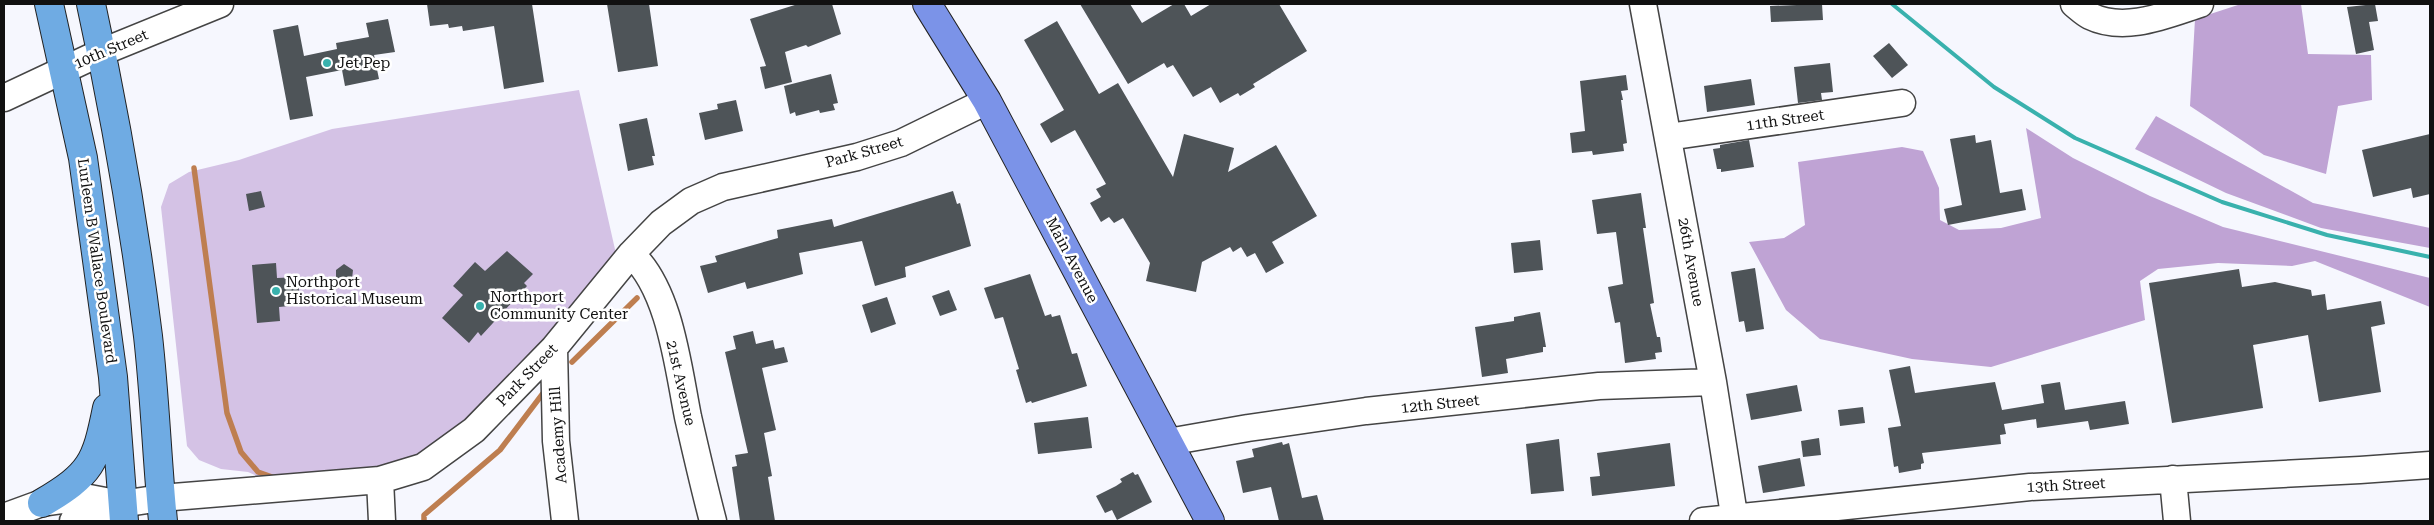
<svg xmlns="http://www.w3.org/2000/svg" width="2434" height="525" font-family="'Roboto Serif',serif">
  <rect width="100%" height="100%" fill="#f6f7fe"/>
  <!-- green -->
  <path fill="#d4c2e5" d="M579,90L619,267L423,467L286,489L248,472L221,469L199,460L187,446L161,207L169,184L189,172L239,160L332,129Z"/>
  <!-- forest -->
  <path fill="#bfa3d4" d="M2241,4H2301L2308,54L2371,55L2372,100L2338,106L2326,174L2264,155L2190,106L2195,19Z
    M2156,116L2313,203L2430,228V248L2321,228L2226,193L2135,149Z
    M2026,128L2073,158L2150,196L2223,227L2430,278V307L2315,261L2292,266L2218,263L2158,269L2140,281L2145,320L1991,367L1912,359L1820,339L1786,310L1749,242L1784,238L1805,225L1798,162L1902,147L1923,151L1939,188L1940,220L1959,230L2001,228L2041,218Z"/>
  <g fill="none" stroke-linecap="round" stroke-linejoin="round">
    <!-- stream -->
    <path stroke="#be7e50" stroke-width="5.5" d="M194,168L227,413L241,452L258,472L275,478
      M572,362L637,298
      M424,521V515L500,450L544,392"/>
  </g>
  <!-- building -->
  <path fill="#4e5458" d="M427,4H532L544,82L504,89L494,26L463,31L462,26L449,28L448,24L430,26Z
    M607,4H649L658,66L618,72Z
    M798,4H832L841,34L808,47L806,45L785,52L792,82L765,89L760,67L766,66L750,19Z
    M1080,4H1130L1142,23L1174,4H1184L1191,16L1211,4H1279L1307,51L1253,84L1255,87L1240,96L1238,93L1220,103L1211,87L1193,97L1173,65L1167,68L1164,63L1128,84Z
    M1822,4L1823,20L1771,22L1770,6Z
    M2375,4L2378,21L2369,22L2374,50L2356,54L2347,7Z
    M388,19L395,52L374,55L379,79L345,86L342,70L306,77L313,116L290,120L273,30L298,25L304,56L337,49L336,43L369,37L366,23Z
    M1057,21L1099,94L1118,83L1173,177L1184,134L1234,148L1228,172L1276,145L1317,216L1272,242L1284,263L1266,273L1255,253L1247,257L1241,247L1233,252L1230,247L1202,262L1196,292L1146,281L1150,263L1123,218L1114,223L1109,217L1101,222L1090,203L1101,197L1096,189L1106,184L1075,130L1051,143L1040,124L1064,110L1024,40Z
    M1889,43L1908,65L1892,78L1873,56Z
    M1830,63L1833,92L1821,93L1822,100L1798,103L1794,67Z
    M831,74L838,103L833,104L835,110L820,113L819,110L796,116L795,112L790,114L784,86Z
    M1626,75L1628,90L1621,91L1623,100H1621L1627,143L1623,144L1624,151L1593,155L1592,151L1572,153L1570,133L1585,131L1580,81Z
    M1751,79L1755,105L1707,112L1704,86Z
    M736,100L743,131L705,140L699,113L718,109L717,104Z
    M647,118L655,156H652L654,165L628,171L619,124Z
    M2430,134V194L2413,198L2411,188L2373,197L2362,150Z
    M1975,135L1976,143L1991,140L2000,193L2022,189L2026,210L1948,225L1944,209L1962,205L1950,139Z
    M1749,140L1754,167L1721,172V169H1717L1713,149L1720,148V145Z
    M261,191L265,207L249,211L246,194Z
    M953,191L957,204L960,203L971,246L905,267L906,277L875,286L862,241L799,253L803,274L747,289L745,282L708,293L700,266L717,262L715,256L778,238L777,230L832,219L834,227Z
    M1641,193L1646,228H1643L1654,303L1650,304L1657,337H1660L1662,352L1655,353L1656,359L1625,363L1620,322L1615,323L1608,287L1623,284L1616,232L1597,234L1592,200Z
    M1540,240L1543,270L1514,273L1511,243Z
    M507,251L533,274L524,283L527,286L481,336L478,332L469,343L442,318L463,295L453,286L475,262L485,271Z
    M276,263L277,278L298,277L300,305L279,307L280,321L257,323L252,265Z
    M344,264L353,270L352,279L344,283L336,279V270Z
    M1755,268L1764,329L1746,332L1744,321L1739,322L1731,272Z
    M2239,269L2242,287L2275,282L2311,290L2312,296L2325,294L2327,310L2381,301L2385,324L2371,327L2381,392L2319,402L2308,335L2253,345L2263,408L2172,423L2149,283Z
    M1030,274L1045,316L1051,314L1052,317L1060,315L1072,354L1077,353L1087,386L1032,403L1031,401L1026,403L1016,370L1019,369L1003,317L995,319L984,288Z
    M949,290L957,310L940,316L932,296Z
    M887,297L896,324L871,333L862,305Z
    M1540,312L1546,347H1543V352L1506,359L1508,373L1482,377L1475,327L1514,321V317Z
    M753,331L756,344L773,340L775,349L784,347L788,362L762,368L776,430L764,433L772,476L768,477L775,521H740L732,467L737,466L735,455L748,453L725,352L736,349L733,336Z
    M1910,366L1915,393L1995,382L2002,410L2044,403L2041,385L2060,382L2065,410L2125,401L2129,424L2090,430L2088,421L2037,428L2036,419L2004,424L2006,434L2000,435L2001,444L1922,453L1924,463L1921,464V469L1899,473L1898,466L1894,467L1888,428L1901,426L1889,370Z
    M1797,385L1802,411L1751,420L1746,394Z
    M1863,407L1865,423L1840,426L1838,410Z
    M1088,417L1092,448L1038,454L1034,423Z
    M1819,438L1821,455L1803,457L1801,441Z
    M1559,439L1564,491L1531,494L1526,444Z
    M1282,442L1283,445L1289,443L1302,498L1317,495L1324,521H1279L1271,487L1243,493L1236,461L1254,457L1252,449Z
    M1670,443L1675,486L1592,496L1590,477L1600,476L1597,453Z
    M1800,458L1805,486L1763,493L1758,466Z
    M1133,472L1135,475L1138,474L1152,502L1117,520L1112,510L1105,513L1096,496L1116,486L1122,482L1120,479Z"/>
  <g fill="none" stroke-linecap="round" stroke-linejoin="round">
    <!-- minor casing -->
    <g stroke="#444" stroke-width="29">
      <path id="minor" d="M1643,4L1713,382L1735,521
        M2074,4C2079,8 2084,13 2090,16C2125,33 2166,15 2200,4
        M4,98L102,52L220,4
        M1668,137L1902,103
        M631,254C670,289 678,367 688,417C696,452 704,487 713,521
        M554,348L556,441L565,521
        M1168,442L1248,428L1366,411L1599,386L1713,382
        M2173,479L2177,521
        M380,480L382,521
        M4,517L42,503L84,497L121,504
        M73,521L89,518L121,504L161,498L380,480L423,467L474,430L554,348L631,254L661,223L691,201L723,187L857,157L901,143L987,101
        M1703,521L2030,487L2360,470L2430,465"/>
    </g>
    <!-- major casing -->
    <g stroke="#222" stroke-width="30">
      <path id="major" d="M927,4L987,101L1210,521"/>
    </g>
    <!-- highway casing -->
    <g stroke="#222" stroke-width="30">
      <path id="highway" d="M49,4L83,158L113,377L124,521
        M91,4C115,114 134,224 148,336C155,398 157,460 163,521
        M42,503C91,474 96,463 107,408"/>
    </g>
    <!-- minor -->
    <use href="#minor" stroke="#fff" stroke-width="26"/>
    <!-- major -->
    <use href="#major" stroke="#7b93e8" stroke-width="28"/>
    <!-- highway -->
    <use href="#highway" stroke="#6fabe3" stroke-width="28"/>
    <!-- rail -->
    <path stroke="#39b1ad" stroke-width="4" d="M1892,4L1994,87L2075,138L2222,202L2327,235L2430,257"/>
  </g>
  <!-- markers -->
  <g fill="#39b1ad" stroke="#fff" stroke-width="2">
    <circle cx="327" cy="63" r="5"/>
    <circle cx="276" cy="291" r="5"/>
    <circle cx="480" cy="306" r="5"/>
  </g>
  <g text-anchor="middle" stroke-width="5" stroke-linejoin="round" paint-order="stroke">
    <!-- street labels -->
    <g font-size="15" fill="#111" stroke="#fff">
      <text transform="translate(111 49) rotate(-23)" y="5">10th Street</text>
      <text transform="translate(1785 120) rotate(-8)" y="5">11th Street</text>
      <text transform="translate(864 152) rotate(-16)" y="5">Park Street</text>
      <text transform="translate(1072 260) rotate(62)" y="5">Main Avenue</text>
      <text transform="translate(97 261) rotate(82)" y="5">Lurleen B Wallace Boulevard</text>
      <text transform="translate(1691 262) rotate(80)" y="5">26th Avenue</text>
      <text transform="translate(527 375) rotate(-46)" y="5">Park Street</text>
      <text transform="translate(681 383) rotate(77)" y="5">21st Avenue</text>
      <text transform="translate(1440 404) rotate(-6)" y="5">12th Street</text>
      <text transform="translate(558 435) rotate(-94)" y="5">Academy Hill</text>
      <text transform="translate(2066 485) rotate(-3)" y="5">13th Street</text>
    </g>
    <!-- poi labels -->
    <g font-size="15" fill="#111" stroke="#fff" text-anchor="start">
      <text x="337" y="68">Jet Pep</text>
      <text x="286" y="287">Northport<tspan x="286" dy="17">Historical Museum</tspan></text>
      <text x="490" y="302">Northport<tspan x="490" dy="17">Community Center</tspan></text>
    </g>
  </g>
  <!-- border -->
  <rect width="2434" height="525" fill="none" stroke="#111111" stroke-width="10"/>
</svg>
